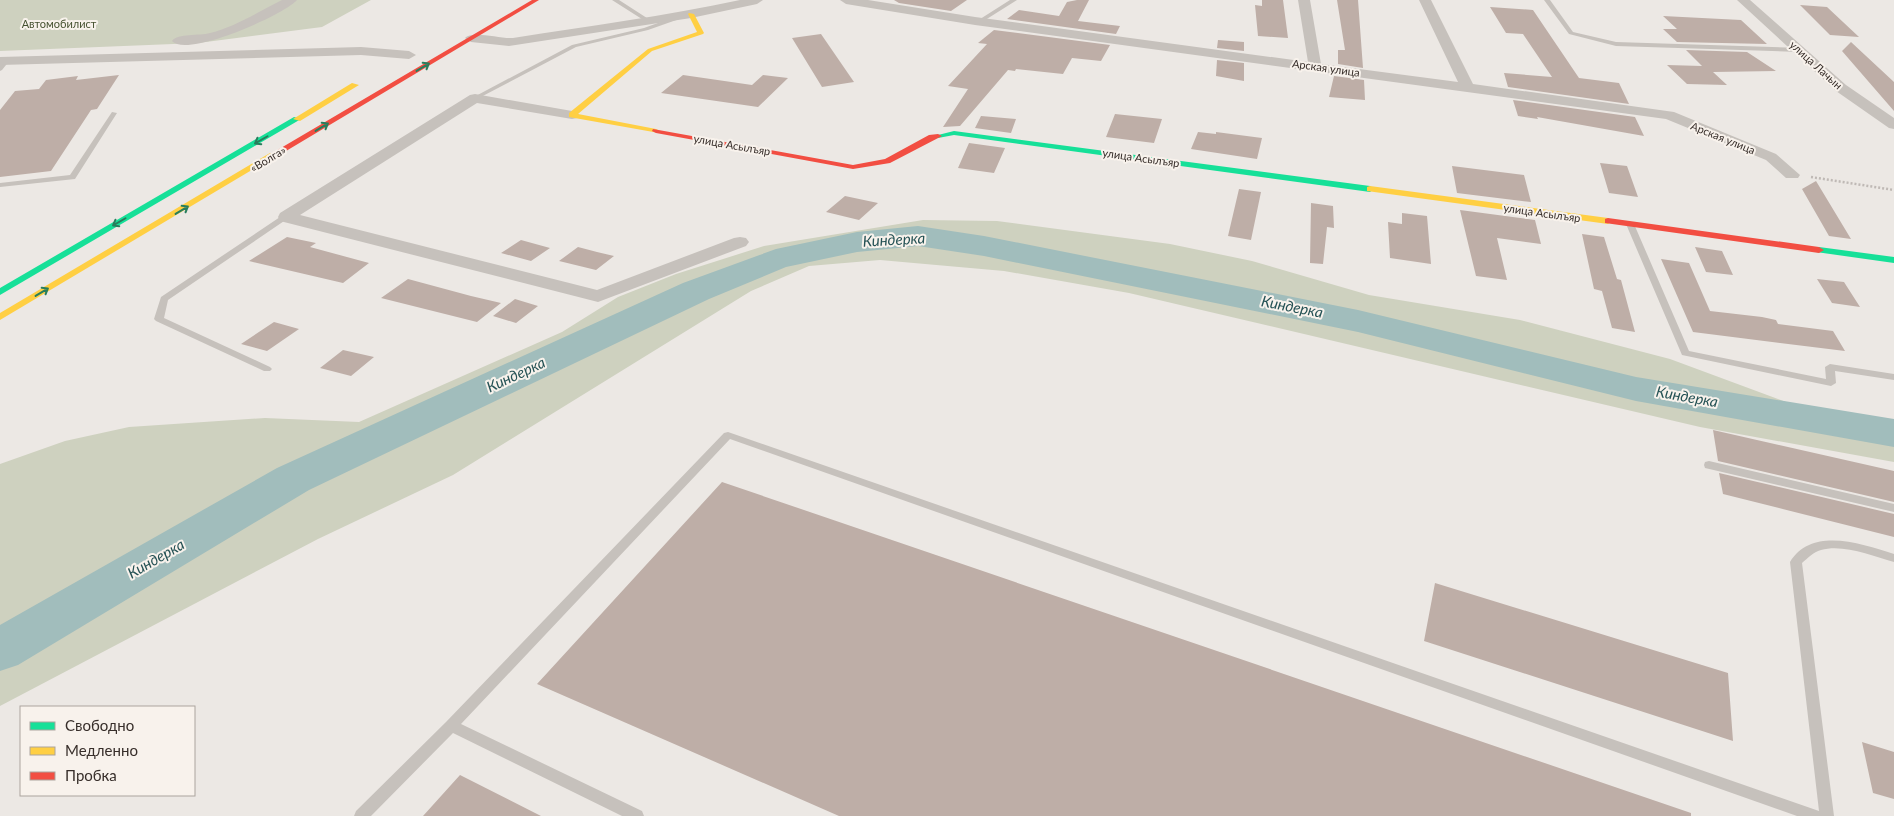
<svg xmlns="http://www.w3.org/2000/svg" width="1894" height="816" font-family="Lato,sans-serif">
  <rect width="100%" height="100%" fill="#ece8e4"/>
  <!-- green -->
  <path fill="#ced1bf" d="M0,0H371L322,27L198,43L0,51Z
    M923,220L997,221L1170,244L1252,261L1369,295L1520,320L1670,359L1802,408L1894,426V462L1700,427L1129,293L1004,271L880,260L809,266L751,291L453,475L318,539L0,706V464L65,441L129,427L265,418L359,422L562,332L618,297L676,274L764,246Z"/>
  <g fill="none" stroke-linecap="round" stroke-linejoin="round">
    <!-- river -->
    <path fill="#a1bdbc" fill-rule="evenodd" d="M918,226L984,236L1358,310L1636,377L1894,419V447L1636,401L1358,332L984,256L918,246L857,252L786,267L709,299L309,490L18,665L0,671V625L277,468L683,283L776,249L857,232Z"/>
  </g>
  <!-- building -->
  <path fill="#beaea7" d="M894,0H967L951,11L899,3Z
    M1077,0H1089L1078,21L1120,26L1116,34L1007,19L1019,10L1059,16L1067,2Z
    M1262,0H1283L1288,38L1258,36L1255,5L1262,6Z
    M1337,0H1358L1363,68L1338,64V50H1345Z
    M1800,5L1827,7L1859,37L1830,35Z
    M1490,7L1533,10L1579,78L1619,83L1629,104L1508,87L1504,73L1552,77L1523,34L1506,33Z
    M1663,16L1741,20L1767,44L1677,42L1663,29H1677Z
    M994,30L1110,45L1101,61L1072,58L1063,74L1016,69L1015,71L1008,70L960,126L943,127L968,89L948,86L987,44L978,43Z
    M821,34L854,82L822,87L792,38Z
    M1218,40L1244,42V51L1217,48Z
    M1851,42L1894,82V111L1842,51Z
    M1686,50L1747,52L1776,71L1713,72L1727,85L1687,84L1667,65L1702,66Z
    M1217,60L1244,63V81L1216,76Z
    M119,75L97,109L91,110L51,171L0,177V110L15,91L39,89L46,80L78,76L76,80Z
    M683,75L752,85L763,75L788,78L758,107L661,93Z
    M1334,76L1364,80L1365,100L1329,97Z
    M1513,100L1635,117L1644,136L1537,117L1538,119L1518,116Z
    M1115,114L1162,119L1154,143L1106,137Z
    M981,116L1016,119L1011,133L975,128Z
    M1198,132L1216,134V132L1262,138L1257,159L1191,149Z
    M969,143L1005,148L994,173L958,168Z
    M1600,163L1627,166L1638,197L1609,193Z
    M1452,166L1524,175L1531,202L1457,193Z
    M1816,181L1851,239L1829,236L1802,189Z
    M1239,189L1261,192L1251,240L1228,236Z
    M845,196L878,203L859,220L826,212Z
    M1311,203L1333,206L1334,228L1327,227L1323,264L1310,263Z
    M1460,210L1535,220L1541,244L1497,238L1507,280L1476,276Z
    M1402,213L1427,216L1431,264L1390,258L1388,222L1402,224Z
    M1582,234L1604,237L1617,279L1621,280L1635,332L1612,328L1602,291L1594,289Z
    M287,237L316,243L310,247L369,263L343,283L249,261Z
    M521,240L550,248L531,261L501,253Z
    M578,247L597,252L614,256L596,270L559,261Z
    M1695,247L1722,251L1733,275L1706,272Z
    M1661,259L1689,263L1710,311L1762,317L1776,320L1778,324L1833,331L1845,351L1693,332Z
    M408,279L471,296L501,303L477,322L381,298Z
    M1817,279L1844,282L1860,307L1832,303Z
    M515,299L538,306L516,323L493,316Z
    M274,322L299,329L267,351L241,344Z
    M343,350L374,357L351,376L320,368Z
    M1713,430L1894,471V502L1718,461Z
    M1719,473L1894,514V537L1723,494Z
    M722,482L1691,813V816H839L537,684Z
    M1435,583L1728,673L1733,741L1424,641Z
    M1862,742L1894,752V799L1873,793Z
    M460,775L541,816H423Z"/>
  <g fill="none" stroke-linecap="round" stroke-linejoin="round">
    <!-- path -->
    <path stroke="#bfb9b5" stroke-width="2.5" stroke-dasharray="2 2" stroke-linecap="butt" d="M1811,177L1894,190"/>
    <!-- lane -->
    <path fill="#c6c1bc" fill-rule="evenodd" d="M612,0H619L650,20L645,21Z
      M1010,0H1017L982,22L977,21Z
      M1544,0H1550L1573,32L1616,42L1800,48L1803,50L1800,52L1616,46L1569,34Z
      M680,15L683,17L682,18L648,30L576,47L477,99L472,98L572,45L644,28Z
      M5,59L10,60L2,70L0,71V65Z
      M112,112L117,113L75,179L0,187V183L70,175Z
      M283,215H289L290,217L168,300L164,318L270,367L272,369L270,371H264L156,321L154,319L161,297Z
      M1627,222H1633L1634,224L1689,351L1826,379L1825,367L1830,364L1894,374V380L1835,371L1836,383L1831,386L1682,355L1626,224Z
      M728,432L1819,811L1790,562C1812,526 1862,544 1894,554V562C1872,556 1844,544 1821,550C1813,552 1808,558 1802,563L1834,816H1797L730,439L461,724L642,811L644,816H622L453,733L371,816H354L356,811L446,722L724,433Z
      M1709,461L1894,504V512L1705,468L1704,465L1705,462Z"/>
    <!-- street -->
    <path fill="#c6c1bc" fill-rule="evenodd" d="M282,0H297C284,15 187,58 172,41C178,33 199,36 210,33C235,27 258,12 282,0Z
      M740,0H763L757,4L691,18L509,46L471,42L465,38C472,30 501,39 513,38C589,26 665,16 740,0Z
      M840,0H868L975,17L1308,62L1298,0H1310L1321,64L1458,82L1419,0H1431L1473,84L1674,112L1776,154L1800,175L1798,178H1786L1766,160L1666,119L975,25L846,4Z
      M1737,0H1750L1846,85L1894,118V129L1889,128L1836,91Z
      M361,47L409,51L416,55L409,59L361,55L0,65V57Z
      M475,94L572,111L577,112L579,115L577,118L572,119L477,103L300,215L597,290L734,238L740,237L746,238L749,242L746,246L598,302L280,221L278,217L280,213L470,95Z"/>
    <!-- fast -->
    <path fill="#16e098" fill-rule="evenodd" d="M294,117L301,119L0,295V288Z
      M954,131L1370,186L1374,189L1370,192L954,135L938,138L934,136Z
      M1819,247L1894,257V263L1816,252L1814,250Z"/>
    <!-- slow -->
    <path fill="#ffcf43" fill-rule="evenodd" d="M689,13L694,14L704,33L703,34L652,51L578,114L656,129L660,131L659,133L569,117V113L648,49L697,32L688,14Z
      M352,83L359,85L300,121L293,119Z
      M270,153L277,155L0,320V313Z
      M1370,186L1608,218L1612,221L1608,224L1367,191V187Z"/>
    <!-- jam -->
    <path fill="#f24e42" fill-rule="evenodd" d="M532,0H539L276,157L269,155Z
      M653,129L853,165L885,159L929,135L938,134L942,136L890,163L853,169L656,133L652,131Z
      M1608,218L1819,247L1824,250L1819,253L1605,223V219Z"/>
  </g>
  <!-- one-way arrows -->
  <defs><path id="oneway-shaft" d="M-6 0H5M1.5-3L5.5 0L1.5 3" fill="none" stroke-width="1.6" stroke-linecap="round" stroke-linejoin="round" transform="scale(1.25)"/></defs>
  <g stroke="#287e5c">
    <use href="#oneway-shaft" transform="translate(423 67) rotate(-31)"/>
    <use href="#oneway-shaft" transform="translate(322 127) rotate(-31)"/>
    <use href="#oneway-shaft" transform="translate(261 140) rotate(150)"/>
    <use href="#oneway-shaft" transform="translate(182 210) rotate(-31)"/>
    <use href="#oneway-shaft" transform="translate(119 222) rotate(150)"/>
    <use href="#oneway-shaft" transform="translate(42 292) rotate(-31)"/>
  </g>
  <g text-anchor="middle" stroke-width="4" stroke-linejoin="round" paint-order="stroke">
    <!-- far-park labels -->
    <g font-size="11" fill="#465231" stroke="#f8f2ec">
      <text x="59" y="28">Автомобилист</text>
    </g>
    <!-- far-street labels -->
    <g font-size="11" fill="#372e2a" stroke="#f8f2ec">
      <text transform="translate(1816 65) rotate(42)" y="4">улица Лачын</text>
      <text transform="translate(1326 68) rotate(8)" y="4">Арская улица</text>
      <text transform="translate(1723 138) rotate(22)" y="4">Арская улица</text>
      <text transform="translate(732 145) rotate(10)" y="4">улица Асылъяр</text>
      <text transform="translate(1141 158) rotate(8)" y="4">улица Асылъяр</text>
      <text transform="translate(268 159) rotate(-31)" y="4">«Волга»</text>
      <text transform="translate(1542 213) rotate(8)" y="4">улица Асылъяр</text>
    </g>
    <!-- water labels -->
    <g font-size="15" font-style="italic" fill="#245154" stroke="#f8f2ec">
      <text transform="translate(894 240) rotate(-3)" y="5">Киндерка</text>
      <text transform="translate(1292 307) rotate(11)" y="5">Киндерка</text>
      <text transform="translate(516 375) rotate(-25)" y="5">Киндерка</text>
      <text transform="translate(1687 397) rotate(10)" y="5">Киндерка</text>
      <text transform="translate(156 559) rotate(-30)" y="5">Киндерка</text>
    </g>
  </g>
  <!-- legend -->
  <rect x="20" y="706" width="175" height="90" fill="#f8f2ec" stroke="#aba49e"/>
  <rect x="30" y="722" width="25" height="8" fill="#16e098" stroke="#aba49e"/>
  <text x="65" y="731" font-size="15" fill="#372e2a">Свободно</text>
  <rect x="30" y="747" width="25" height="8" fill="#ffcf43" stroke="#aba49e"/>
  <text x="65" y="756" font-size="15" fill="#372e2a">Медленно</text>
  <rect x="30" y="772" width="25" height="8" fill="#f24e42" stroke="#aba49e"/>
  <text x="65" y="781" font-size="15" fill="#372e2a">Пробка</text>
</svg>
